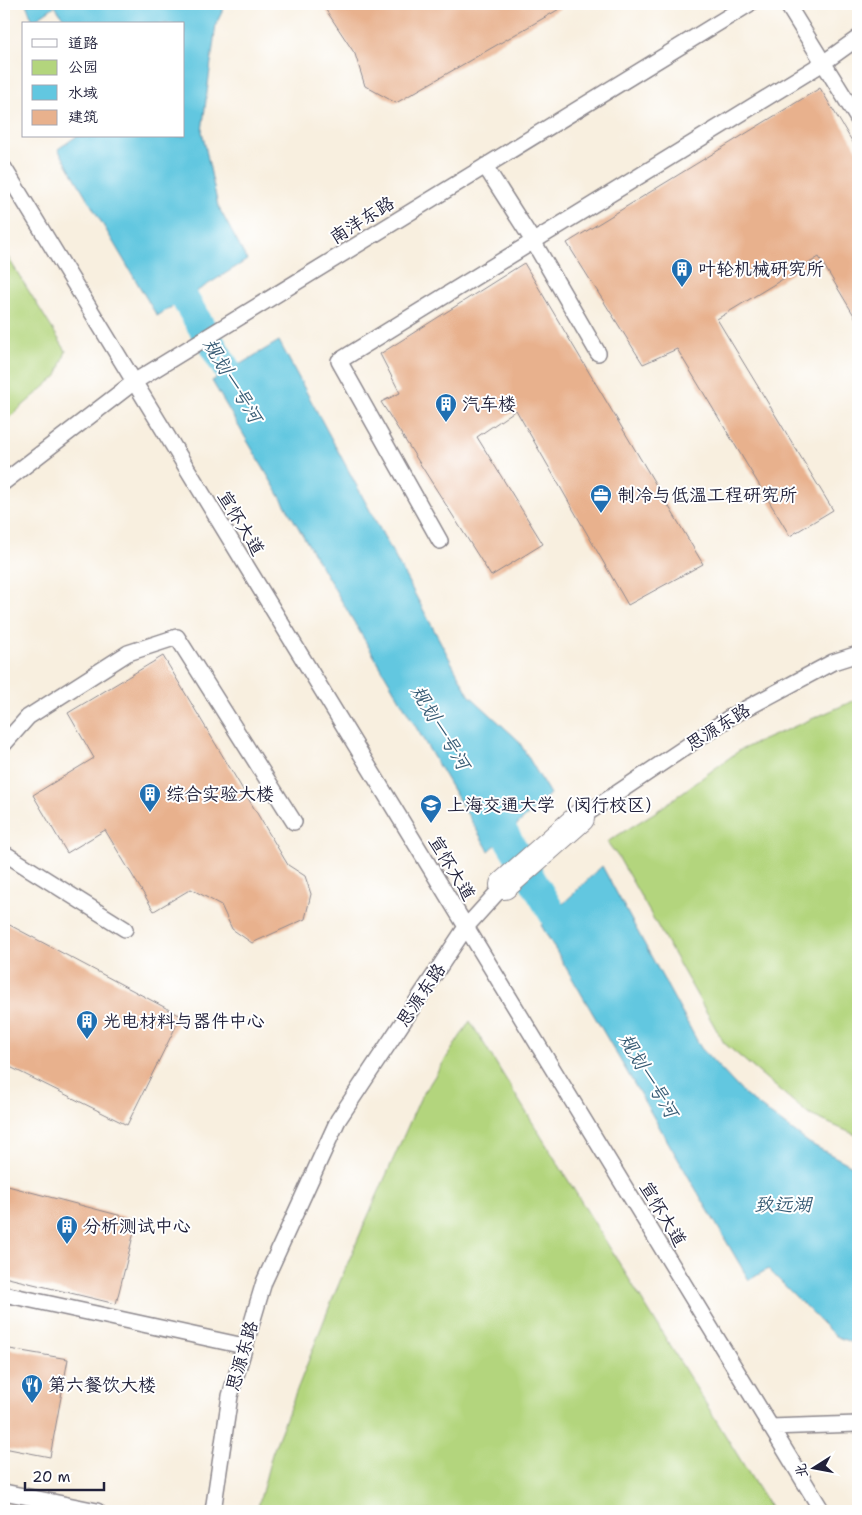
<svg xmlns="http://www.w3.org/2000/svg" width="862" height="1515" font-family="'Shantell Sans','LXGW WenKai TC',sans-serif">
  <rect width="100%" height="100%" fill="#fff"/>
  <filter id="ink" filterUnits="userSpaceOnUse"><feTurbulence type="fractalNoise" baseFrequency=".02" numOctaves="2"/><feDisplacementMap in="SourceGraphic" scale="10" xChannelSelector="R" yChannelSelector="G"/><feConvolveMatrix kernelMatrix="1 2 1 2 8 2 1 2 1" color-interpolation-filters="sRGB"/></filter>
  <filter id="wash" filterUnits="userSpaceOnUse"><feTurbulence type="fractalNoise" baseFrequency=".0096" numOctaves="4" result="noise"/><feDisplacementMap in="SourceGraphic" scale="20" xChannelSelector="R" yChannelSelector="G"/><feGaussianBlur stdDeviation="1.12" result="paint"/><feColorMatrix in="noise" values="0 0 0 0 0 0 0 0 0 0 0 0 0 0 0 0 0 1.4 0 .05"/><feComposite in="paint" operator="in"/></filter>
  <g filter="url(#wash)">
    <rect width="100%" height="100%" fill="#f8efdf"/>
    <!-- green -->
    <path fill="#b3d57d" stroke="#6a7c5c" d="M4,251L66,351L57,376L4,422Z
      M858,699V1136L808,1114L724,1043L619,858L607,842L657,811L740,750Z
      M470,1021L772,1511H257L272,1454L332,1300L364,1225L420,1099Z"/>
    <!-- water -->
    <path fill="#62c7e0" stroke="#42748e" d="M26,4H226L216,24L202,131L218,206L247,260L157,316L58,149L77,136H184V24H67L55,6L33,21Z
      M279,341L469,695L518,740L550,794L489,851L212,381Z
      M602,866L701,1048L746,1096L809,1143L858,1169V1345L835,1336L768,1269L749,1280L541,925Z"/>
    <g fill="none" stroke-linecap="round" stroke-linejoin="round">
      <!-- canal -->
      <path stroke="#62c7e0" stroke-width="28" d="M165,266L247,403
        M487,804L572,946"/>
    </g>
    <g id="blocks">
      <!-- building -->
      <path fill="#e8b18d" d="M322,4H568L396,103L365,86L355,54Z
        M820,88L858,151V322L819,257L717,319L833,510L790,536L677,349L643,364L567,243Z
        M524,263L703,564L628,605L516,410L477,437L543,544L491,576L381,402L400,393L380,354Z
        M163,656L288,865L305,876L311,894L305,919L252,943L232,929L221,905L191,889L154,911L105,830L67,853L33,795L94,758L68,713Z
        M4,922L181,1016L127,1125L4,1064Z
        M4,1185L137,1220L116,1304L4,1277Z
        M4,1348L68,1359L50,1457L4,1448Z"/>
    </g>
  </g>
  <g filter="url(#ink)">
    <use href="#blocks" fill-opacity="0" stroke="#8d888d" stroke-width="1"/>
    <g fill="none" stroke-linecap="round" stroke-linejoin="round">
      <!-- lane casing -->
      <g stroke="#8d888d" stroke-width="18">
        <path id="lane" d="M787,4L858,119
          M485,166L533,241L598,353
          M4,168L822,1511
          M4,482L134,382L749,4
          M440,541L339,361L823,63L858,38
          M4,744L28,717L128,653L177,637L294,822
          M580,818L732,716L833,662L858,654
          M4,853L125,929
          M4,1294L244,1346
          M770,1427L858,1424
          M4,1492L97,1511
          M213,1511L230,1396L264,1282L338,1120L466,927L504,885"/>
      </g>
      <!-- street casing -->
      <g stroke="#8d888d" stroke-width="30">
        <path id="street" d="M504,885L580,818"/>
      </g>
      <!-- lane -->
      <use href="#lane" stroke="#fff" stroke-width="15"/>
      <!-- street -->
      <use href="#street" stroke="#fff" stroke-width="28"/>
    </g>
  </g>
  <!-- icons -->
  <defs>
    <g id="building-pin" transform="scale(1.125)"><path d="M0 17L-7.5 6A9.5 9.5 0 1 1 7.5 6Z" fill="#1f6fb2" stroke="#fff"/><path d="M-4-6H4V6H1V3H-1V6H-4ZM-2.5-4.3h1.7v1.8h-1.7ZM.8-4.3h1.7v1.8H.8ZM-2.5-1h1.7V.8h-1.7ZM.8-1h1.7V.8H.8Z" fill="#fff"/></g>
    <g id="office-pin" transform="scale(1.125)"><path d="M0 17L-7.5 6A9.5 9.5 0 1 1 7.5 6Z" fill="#1f6fb2" stroke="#fff"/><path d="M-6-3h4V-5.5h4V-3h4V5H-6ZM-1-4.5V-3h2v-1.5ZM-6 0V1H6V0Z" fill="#fff"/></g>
    <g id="university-pin" transform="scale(1.125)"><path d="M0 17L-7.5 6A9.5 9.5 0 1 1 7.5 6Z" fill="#1f6fb2" stroke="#fff"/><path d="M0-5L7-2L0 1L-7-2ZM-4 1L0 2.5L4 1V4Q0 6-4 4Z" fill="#fff"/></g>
    <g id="restaurant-pin" transform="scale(1.125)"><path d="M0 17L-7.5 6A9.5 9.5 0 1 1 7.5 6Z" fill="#1f6fb2" stroke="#fff"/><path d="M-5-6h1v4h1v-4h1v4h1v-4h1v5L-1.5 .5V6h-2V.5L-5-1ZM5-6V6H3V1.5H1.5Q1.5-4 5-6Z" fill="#fff"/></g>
  </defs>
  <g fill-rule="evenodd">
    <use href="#building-pin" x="682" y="269"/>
    <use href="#building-pin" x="446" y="404"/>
    <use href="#office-pin" x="601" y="495"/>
    <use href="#building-pin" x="150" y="794"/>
    <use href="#university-pin" x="431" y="805"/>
    <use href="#building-pin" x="87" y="1021"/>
    <use href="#building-pin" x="67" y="1226"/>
    <use href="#restaurant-pin" x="32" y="1385"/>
  </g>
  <g text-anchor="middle" stroke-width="4" stroke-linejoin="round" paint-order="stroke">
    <!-- street labels -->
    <g font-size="18" fill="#22223b" stroke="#fff">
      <text transform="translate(362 220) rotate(-32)" y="6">南洋东路</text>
      <text transform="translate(241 523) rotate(59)" y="6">宣怀大道</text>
      <text transform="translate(718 727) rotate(-32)" y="6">思源东路</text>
      <text transform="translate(452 868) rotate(59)" y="6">宣怀大道</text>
      <text transform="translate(421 995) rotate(-56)" y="6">思源东路</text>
      <text transform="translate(663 1214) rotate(59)" y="6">宣怀大道</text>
      <text transform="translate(242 1356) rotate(-74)" y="6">思源东路</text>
    </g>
    <!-- poi labels -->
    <g font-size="18" fill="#22223b" stroke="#fff" text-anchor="start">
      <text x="698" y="275">叶轮机械研究所</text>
      <text x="462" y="410">汽车楼</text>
      <text x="617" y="501">制冷与低温工程研究所</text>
      <text x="166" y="800">综合实验大楼</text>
      <text x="447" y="811">上海交通大学（闵行校区）</text>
      <text x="103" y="1027">光电材料与器件中心</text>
      <text x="83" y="1232">分析测试中心</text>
      <text x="48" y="1391">第六餐饮大楼</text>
    </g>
    <!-- water labels -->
    <g font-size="19" font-style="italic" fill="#385c75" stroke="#fff">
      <text transform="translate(233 380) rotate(59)" y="7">规划一号河</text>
      <text transform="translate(441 727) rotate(59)" y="7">规划一号河</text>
      <text transform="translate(649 1075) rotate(59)" y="7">规划一号河</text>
      <text x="783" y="1211">致远湖</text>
    </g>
  </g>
  <!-- margin -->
  <rect width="862" height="1515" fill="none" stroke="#fff" stroke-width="20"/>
  <!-- legend -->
  <rect x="22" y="22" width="162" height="115" fill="#ffffff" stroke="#a7a7b1"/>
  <rect x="32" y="39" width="25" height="8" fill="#ffffff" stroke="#a7a7b1"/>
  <text x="68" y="48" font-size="15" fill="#22223b">道路</text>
  <rect x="32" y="60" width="25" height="15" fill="#b3d57d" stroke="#a7a7b1"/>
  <text x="68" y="72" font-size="15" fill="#22223b">公园</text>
  <rect x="32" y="85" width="25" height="15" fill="#62c7e0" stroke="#a7a7b1"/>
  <text x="68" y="98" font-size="15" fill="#22223b">水域</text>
  <rect x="32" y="110" width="25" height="15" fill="#e8b18d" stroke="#a7a7b1"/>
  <text x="68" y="122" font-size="15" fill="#22223b">建筑</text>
  <!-- north arrow -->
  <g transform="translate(814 1468) rotate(259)" stroke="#ffffff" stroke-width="4" paint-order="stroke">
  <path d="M0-4L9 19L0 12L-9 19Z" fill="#22223b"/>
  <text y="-8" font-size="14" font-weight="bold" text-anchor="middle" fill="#22223b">北</text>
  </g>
  <!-- scale -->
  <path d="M25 1482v8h79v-8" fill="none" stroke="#22223b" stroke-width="2.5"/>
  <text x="32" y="1482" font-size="15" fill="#22223b" stroke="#ffffff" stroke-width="4" paint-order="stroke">20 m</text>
</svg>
